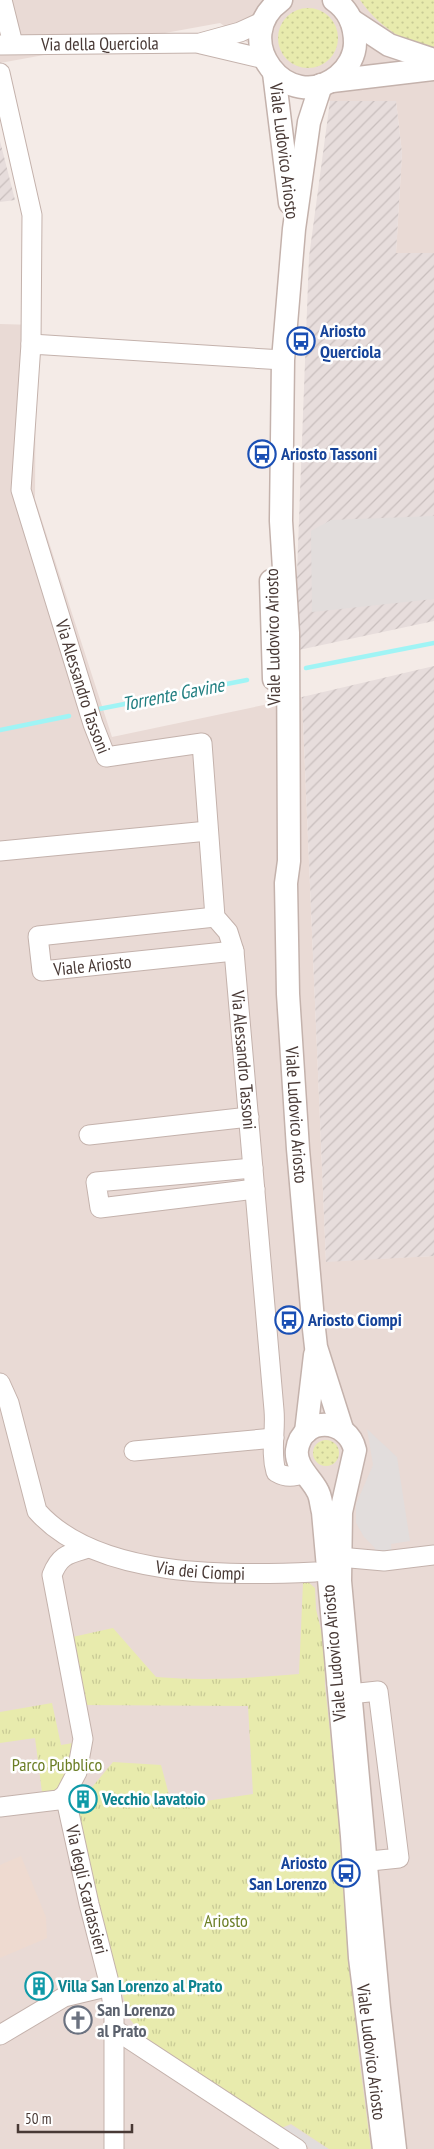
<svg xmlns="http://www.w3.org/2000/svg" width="434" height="2149" font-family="'PT Sans Narrow',sans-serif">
  <defs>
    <pattern id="industrial-furrows" width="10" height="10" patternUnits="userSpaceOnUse" patternTransform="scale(1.25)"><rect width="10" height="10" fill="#e7dddc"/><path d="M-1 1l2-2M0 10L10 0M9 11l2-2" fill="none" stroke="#c8bebd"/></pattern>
    <pattern id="grass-dots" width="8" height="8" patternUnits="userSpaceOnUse" patternTransform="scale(1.25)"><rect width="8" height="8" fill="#e8ebad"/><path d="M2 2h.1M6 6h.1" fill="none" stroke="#c8ca95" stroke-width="1.8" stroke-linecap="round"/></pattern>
    <pattern id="park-tufts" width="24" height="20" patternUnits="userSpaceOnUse" patternTransform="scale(1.25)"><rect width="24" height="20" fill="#e8ebad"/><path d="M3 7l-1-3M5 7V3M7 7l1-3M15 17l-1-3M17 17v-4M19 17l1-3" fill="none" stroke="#c8ca95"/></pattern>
  </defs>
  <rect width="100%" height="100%" fill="#f4ebe7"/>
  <!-- residential -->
  <path fill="#e9dad5" d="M0,0H434V253H396L402,153L396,101H330L220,23L0,63Z
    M0,324L36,325L35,499L112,737L302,697L326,1261L434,1256V2149H0Z"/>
  <!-- industrial -->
  <path fill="url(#industrial-furrows)" d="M330,101H396L402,153L396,253H434V621L294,651L309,257Z
    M0,141L15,200L0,202Z
    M434,666V1256L326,1262L302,697Z"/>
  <!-- education -->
  <path fill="#eedad0" d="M21,1856L46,1917L47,1938L0,1958V1865Z"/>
  <!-- grass -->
  <path fill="url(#grass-dots)" d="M360,0H434V47C405,46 376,23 360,0Z
    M278 38a30 30 0 1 1 60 0a30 30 0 1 1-60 0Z
    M313 1453a13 13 0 1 1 26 0a13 13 0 1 1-26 0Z"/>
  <!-- park -->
  <path fill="url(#park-tufts)" d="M308,1582L315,1588L316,1609L324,1642L325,1686L341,1832L358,2049L371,2149H329L291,2124L276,2130L213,2083L151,2045L129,2018L73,1810L113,1762L161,1765L172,1806L253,1794L248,1706L79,1705L68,1638L113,1628L156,1677C204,1681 251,1678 299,1674L303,1583Z
    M52,1703L61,1745L79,1742L62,1791L42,1792L35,1738L0,1743V1712Z"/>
  <!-- parking -->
  <path fill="#e2dddc" d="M434,516V599L312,612L311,531L331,520Z
    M367,1429L397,1457L410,1541L391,1544L392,1555L374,1552L375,1548L364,1537L356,1523V1504L373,1465Z
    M291,2125L328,2149H312L281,2129Z"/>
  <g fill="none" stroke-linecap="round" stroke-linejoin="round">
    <!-- stream -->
    <path stroke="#a0f4f5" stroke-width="4.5" d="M306,668L434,643
      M99,709L247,680
      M0,730L69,716"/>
    <!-- minor casing -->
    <g stroke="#c4b2ac" stroke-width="21">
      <g id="minor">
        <path d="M2,0L13,44"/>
        <path d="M201,44L265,59"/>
        <path id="s1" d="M0,45L200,43L240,32L264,21"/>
        <path d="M0,73L32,215L31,344"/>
        <path id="s2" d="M283,360L31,344L21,490L93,724L106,757L202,743L215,917L228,932L234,951L274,1410C276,1432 270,1451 276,1472C286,1478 294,1477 305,1473"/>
        <path d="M0,851L208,831"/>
        <path id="s3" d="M215,917L38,936L42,971L234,951"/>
        <path d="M89,1135L249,1117"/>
        <path d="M253,1168L96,1182L100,1208L255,1189"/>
        <path id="s4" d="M0,1383L9,1403L37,1511C97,1579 232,1576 315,1572"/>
        <path d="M134,1451L274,1438"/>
        <path id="s5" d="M89,1548C69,1554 60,1554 52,1575L83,1739L77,1772L65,1795L89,1904L110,1986L114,2013V2149"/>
        <path d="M339,1557L384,1561L434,1555"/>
        <path d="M350,1694L378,1691L399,1858L361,1862L357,1854"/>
        <path d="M0,1807L58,1800L65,1795"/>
        <path d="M114,2029L297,2149"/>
        <path d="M0,2035L64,1997L110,1986"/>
      </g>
    </g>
    <!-- tertiary casing -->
    <g stroke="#c4b2ac" stroke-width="25">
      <g id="tertiary">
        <path d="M281,0C228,38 287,117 338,76C348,68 355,55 355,43C355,25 349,10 334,0"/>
        <path d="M351,20L389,45L434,60"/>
        <path d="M274,73L290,203"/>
        <path d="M332,81L434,69"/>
        <path id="s6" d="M321,85L309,122L294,229L283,360L281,521L288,633L289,861L286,883L288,994L298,1149L313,1320L316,1347L342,1429"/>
        <path d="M271,581L274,679"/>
        <path d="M306,1432L315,1355"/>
        <path d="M384,2149L360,1958L352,1836L323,1512C321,1505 321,1496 317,1490C310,1477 295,1466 297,1450C302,1415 348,1418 355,1450L341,1512L340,1581L379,2008L395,2149"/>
      </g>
    </g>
    <!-- minor -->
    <use href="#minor" stroke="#fff" stroke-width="19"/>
    <!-- tertiary -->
    <use href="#tertiary" stroke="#fff" stroke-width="22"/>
  </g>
  <!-- icons -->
  <defs>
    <g id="bus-ring" transform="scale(1.4375)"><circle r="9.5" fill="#fff" stroke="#1a4fb4" stroke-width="1.5"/><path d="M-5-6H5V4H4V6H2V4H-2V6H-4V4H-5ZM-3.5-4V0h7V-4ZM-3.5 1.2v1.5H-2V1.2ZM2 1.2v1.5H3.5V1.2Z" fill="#1a4fb4"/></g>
    <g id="building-ring" transform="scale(1.4375)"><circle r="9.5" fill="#fff" stroke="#0f9aa8" stroke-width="1.5"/><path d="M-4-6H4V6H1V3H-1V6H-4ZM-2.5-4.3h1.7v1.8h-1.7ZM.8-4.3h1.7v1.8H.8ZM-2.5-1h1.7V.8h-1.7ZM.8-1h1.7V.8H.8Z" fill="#0f9aa8"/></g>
    <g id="church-ring" transform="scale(1.4375)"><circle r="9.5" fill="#fff" stroke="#6b7280" stroke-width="1.5"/><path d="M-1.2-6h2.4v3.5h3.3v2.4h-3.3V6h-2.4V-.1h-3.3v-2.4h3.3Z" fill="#6b7280"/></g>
  </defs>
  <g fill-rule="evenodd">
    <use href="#bus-ring" x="301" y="341"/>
    <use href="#bus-ring" x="262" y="454"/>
    <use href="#bus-ring" x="289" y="1320"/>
    <use href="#building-ring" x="83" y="1799"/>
    <use href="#bus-ring" x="346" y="1873"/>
    <use href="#building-ring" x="39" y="1986"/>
    <use href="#church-ring" x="78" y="2020"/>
  </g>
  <g text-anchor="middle" stroke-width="5" stroke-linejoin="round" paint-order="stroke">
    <!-- street labels -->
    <g font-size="18" fill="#483935" stroke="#fff">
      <text dy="6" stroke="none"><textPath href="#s1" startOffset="100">Via della Querciola</textPath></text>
      <text transform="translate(284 151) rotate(83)" y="6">Viale Ludovico Ariosto</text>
      <text transform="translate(273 637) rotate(-91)" y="6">Viale Ludovico Ariosto</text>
      <text dy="6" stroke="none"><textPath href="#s2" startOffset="605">Via Alessandro Tassoni</textPath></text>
      <text dy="6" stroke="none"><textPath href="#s3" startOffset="264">Viale Ariosto</textPath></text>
      <text dy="6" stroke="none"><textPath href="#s2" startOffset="1100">Via Alessandro Tassoni</textPath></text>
      <text dy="6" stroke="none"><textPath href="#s6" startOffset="1034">Viale Ludovico Ariosto</textPath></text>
      <text dy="6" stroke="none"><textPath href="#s4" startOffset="312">Via dei Ciompi</textPath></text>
      <text transform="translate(334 1653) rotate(-95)" y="6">Viale Ludovico Ariosto</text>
      <text dy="6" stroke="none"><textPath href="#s5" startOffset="372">Via degli Scardassieri</textPath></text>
      <text transform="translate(371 2052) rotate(83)" y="6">Viale Ludovico Ariosto</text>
    </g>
    <!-- transit labels -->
    <g font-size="18" font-weight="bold" fill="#164399" stroke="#fff" text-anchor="start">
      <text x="320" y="337">Ariosto<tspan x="320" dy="21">Querciola</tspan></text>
      <text x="281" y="460">Ariosto Tassoni</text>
      <text x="308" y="1326">Ariosto Ciompi</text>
      <text x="327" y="1869" text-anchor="end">Ariosto<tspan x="327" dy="21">San Lorenzo</tspan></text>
    </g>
    <!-- park labels -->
    <g font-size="18" fill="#6b7e25" stroke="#fff">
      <text x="57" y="1771">Parco Pubblico</text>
      <text x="226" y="1927">Ariosto</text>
    </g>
    <!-- culture labels -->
    <g font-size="18" font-weight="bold" fill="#0d838f" stroke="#fff" text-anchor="start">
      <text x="102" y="1805">Vecchio lavatoio</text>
      <text x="58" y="1992">Villa San Lorenzo al Prato</text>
    </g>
    <!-- worship labels -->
    <g font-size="18" font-weight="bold" fill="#5b616d" stroke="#fff" text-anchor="start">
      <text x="97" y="2016">San Lorenzo<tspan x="97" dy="21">al Prato</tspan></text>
    </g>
    <!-- water labels -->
    <g font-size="19" font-style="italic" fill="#207e80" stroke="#fff">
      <text transform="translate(173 694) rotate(-11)" y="7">Torrente Gavine</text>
    </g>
  </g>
  <!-- scale -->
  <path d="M18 2124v8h114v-8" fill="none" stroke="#483935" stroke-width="2.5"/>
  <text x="25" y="2124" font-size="15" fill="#483935" stroke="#ffffff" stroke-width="4" paint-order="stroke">50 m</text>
</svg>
